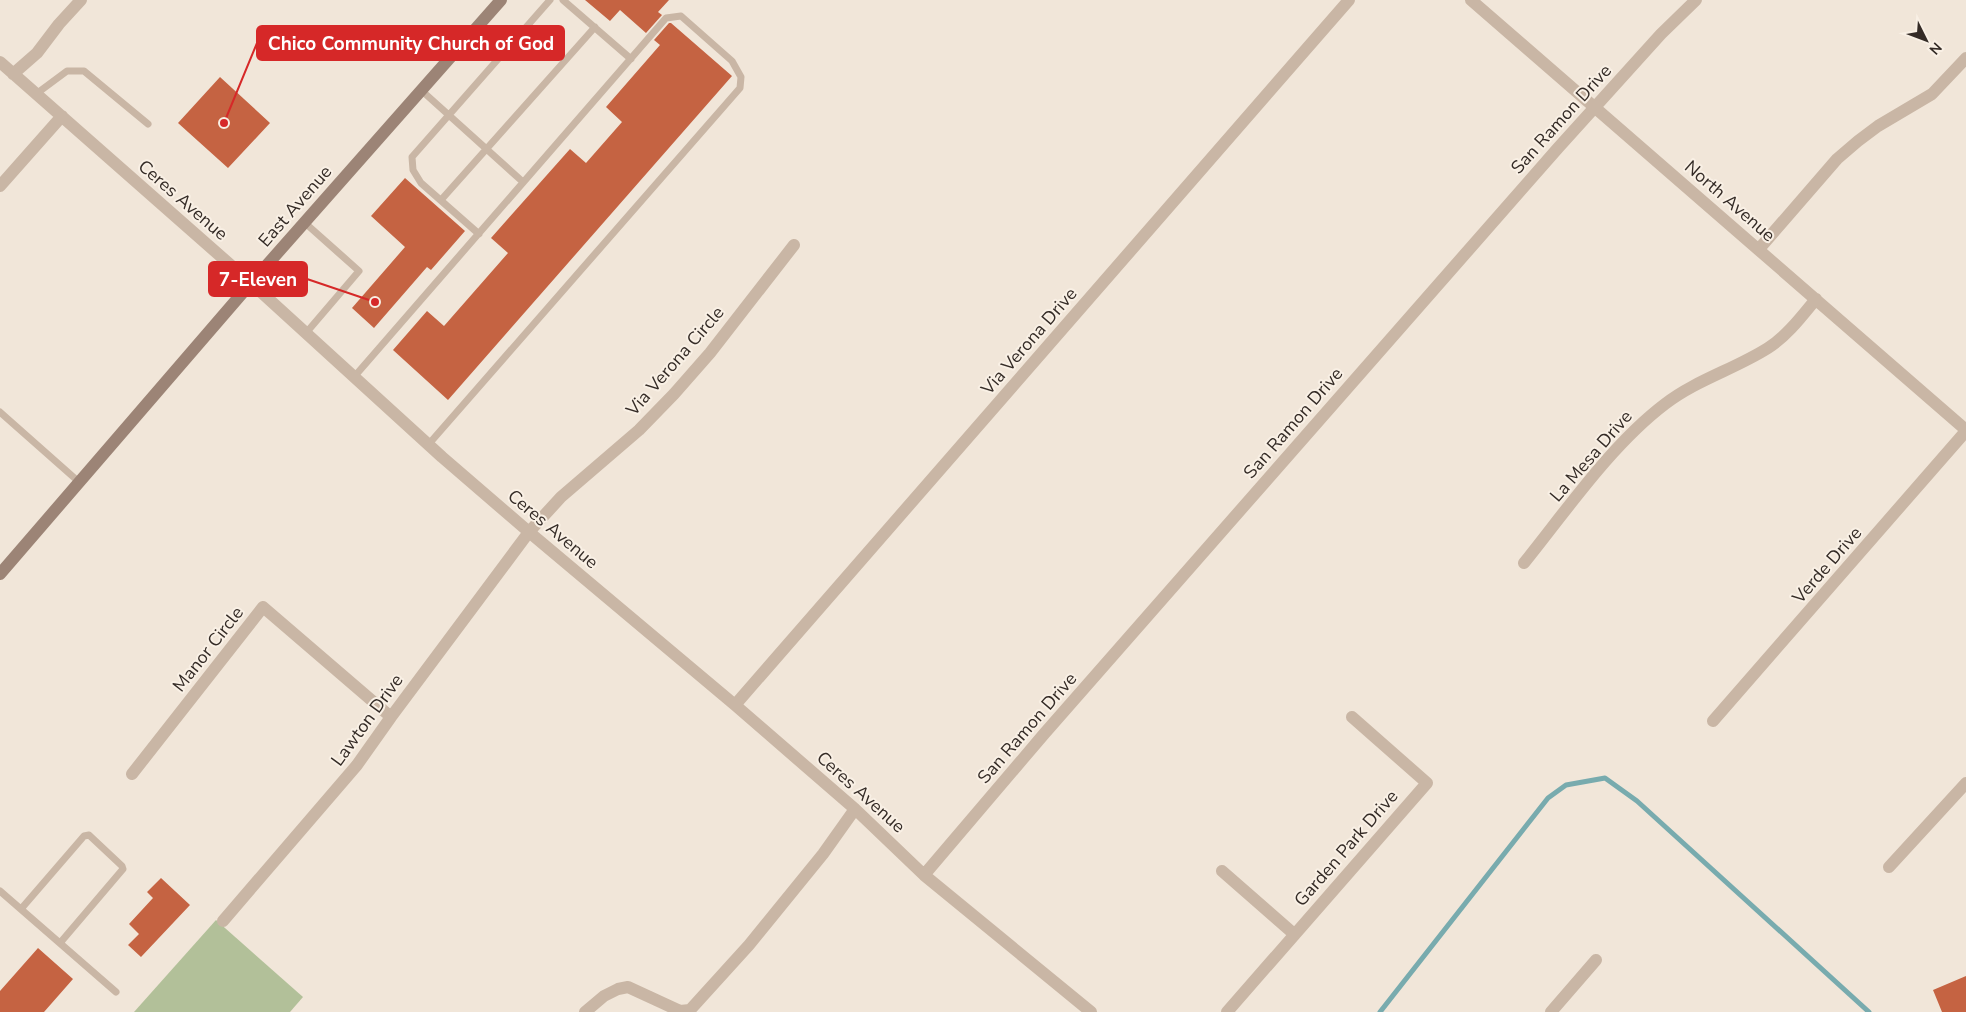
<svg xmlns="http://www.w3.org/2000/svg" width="1966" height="1012" font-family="'Nunito Sans',sans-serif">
  <rect width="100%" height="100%" fill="#f1e6d9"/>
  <!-- grass -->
  <path fill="#b2c099" d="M216,920L303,997L290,1012H134Z"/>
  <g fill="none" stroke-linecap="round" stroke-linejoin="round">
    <!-- stream -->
    <path stroke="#78abae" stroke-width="5" d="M1380,1012L1548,798L1566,785L1605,778L1637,801L1869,1012"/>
  </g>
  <!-- building -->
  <path fill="#c56342" d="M585,0H669L658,12L662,15L646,33L620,10L610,21Z
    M669,23H671L732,76L448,400L393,350L427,311L444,326L508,253L491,238L570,149L586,163L622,122L606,107L660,45L654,40Z
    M220,77L270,123L228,168L178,123Z
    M405,178L465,231L431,270L427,267L374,328L352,308L405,247L371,216Z
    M161,878L190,905L141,957L128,945L139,934L129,924L153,898L147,892Z
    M38,948L73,979L44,1012H0V991Z
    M1966,976V1012H1942L1933,990Z"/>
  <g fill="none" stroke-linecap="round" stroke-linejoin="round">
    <!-- service -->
    <path stroke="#c9b6a5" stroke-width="7" d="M563,0L631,59
      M421,90L523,182
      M36,94L67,71H84L148,124
      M441,200L595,27
      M304,222L359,271L306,333
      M479,234L421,183L413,170L412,157L550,0
      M354,377L666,18L681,16L732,61L741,77L740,88L428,445
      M0,412L79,482
      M0,891L116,992
      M21,909L84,836L89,835L122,866L123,869L60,943"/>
    <!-- minor -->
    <path stroke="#c9b6a5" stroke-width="12" d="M1471,0L1966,430
      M0,62L251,283L442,457L529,532L735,705L855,809L924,875L1091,1012
      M13,74L37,53L59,24L81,0
      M0,186L62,116
      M1759,249L1837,159L1858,141L1878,126L1932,94L1966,58
      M1524,563C1566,511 1611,445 1665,404C1696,380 1735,369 1768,348C1787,336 1802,316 1816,299
      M735,705L1349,0
      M1713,721L1966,431
      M132,774L263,607L391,717
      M1889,867L1966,783
      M1222,871L1294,934
      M924,875L1044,734L1558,148L1661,34L1696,0
      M223,921L357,765L391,717L529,532L561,497L639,430L674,394L710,353L794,245
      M585,1012L604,996L618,989L628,987L680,1011L690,1010L749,945L823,854L855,809
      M1227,1012L1427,783L1352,717
      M1551,1012L1596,960"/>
    <!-- secondary -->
    <path stroke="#9c8476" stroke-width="12" d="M0,574L251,283L501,0"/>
  </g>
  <g text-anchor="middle" stroke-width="4" stroke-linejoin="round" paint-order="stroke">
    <!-- street labels -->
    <g font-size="18" fill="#342b26" stroke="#f9f0e5">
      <text transform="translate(1561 119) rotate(-48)" y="6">San Ramon Drive</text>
      <text transform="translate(183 200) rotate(41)" y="6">Ceres Avenue</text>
      <text transform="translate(1730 201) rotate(41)" y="6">North Avenue</text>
      <text transform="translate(295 206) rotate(-49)" y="6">East Avenue</text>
      <text transform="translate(1029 341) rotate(-49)" y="6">Via Verona Drive</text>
      <text transform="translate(675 361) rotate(-49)" y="6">Via Verona Circle</text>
      <text transform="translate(1293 423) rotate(-49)" y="6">San Ramon Drive</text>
      <text transform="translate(1591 456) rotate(-49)" y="6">La Mesa Drive</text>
      <text transform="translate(553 529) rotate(40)" y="6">Ceres Avenue</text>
      <text transform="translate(1827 565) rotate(-49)" y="6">Verde Drive</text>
      <text transform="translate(208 649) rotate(-52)" y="6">Manor Circle</text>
      <text transform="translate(367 720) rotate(-54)" y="6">Lawton Drive</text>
      <text transform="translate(1027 728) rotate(-49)" y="6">San Ramon Drive</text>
      <text transform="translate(861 792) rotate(42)" y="6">Ceres Avenue</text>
      <text transform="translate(1346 848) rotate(-49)" y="6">Garden Park Drive</text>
    </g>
  </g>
  <!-- callouts -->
  <path fill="none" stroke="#d62828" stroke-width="2" d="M224 123L257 43M375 302L307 279"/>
  <g fill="#d62828" stroke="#f9f0e5" stroke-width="2">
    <circle cx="224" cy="123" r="5"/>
    <circle cx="375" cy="302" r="5"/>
  </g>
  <g fill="#d62828" stroke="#d62828" stroke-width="2">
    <rect x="257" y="26" width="307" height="34" rx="5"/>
    <rect x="209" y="262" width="98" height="34" rx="5"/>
  </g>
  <g font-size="19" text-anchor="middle" font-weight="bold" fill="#fff">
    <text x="411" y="50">Chico Community Church of God</text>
    <text x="258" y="286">7-Eleven</text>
  </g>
  <!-- north arrow -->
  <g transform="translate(1926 40) rotate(132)" stroke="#f9f0e5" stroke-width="4" paint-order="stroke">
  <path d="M0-4L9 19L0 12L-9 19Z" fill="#342b26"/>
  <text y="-8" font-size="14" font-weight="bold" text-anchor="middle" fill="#342b26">N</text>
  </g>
</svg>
